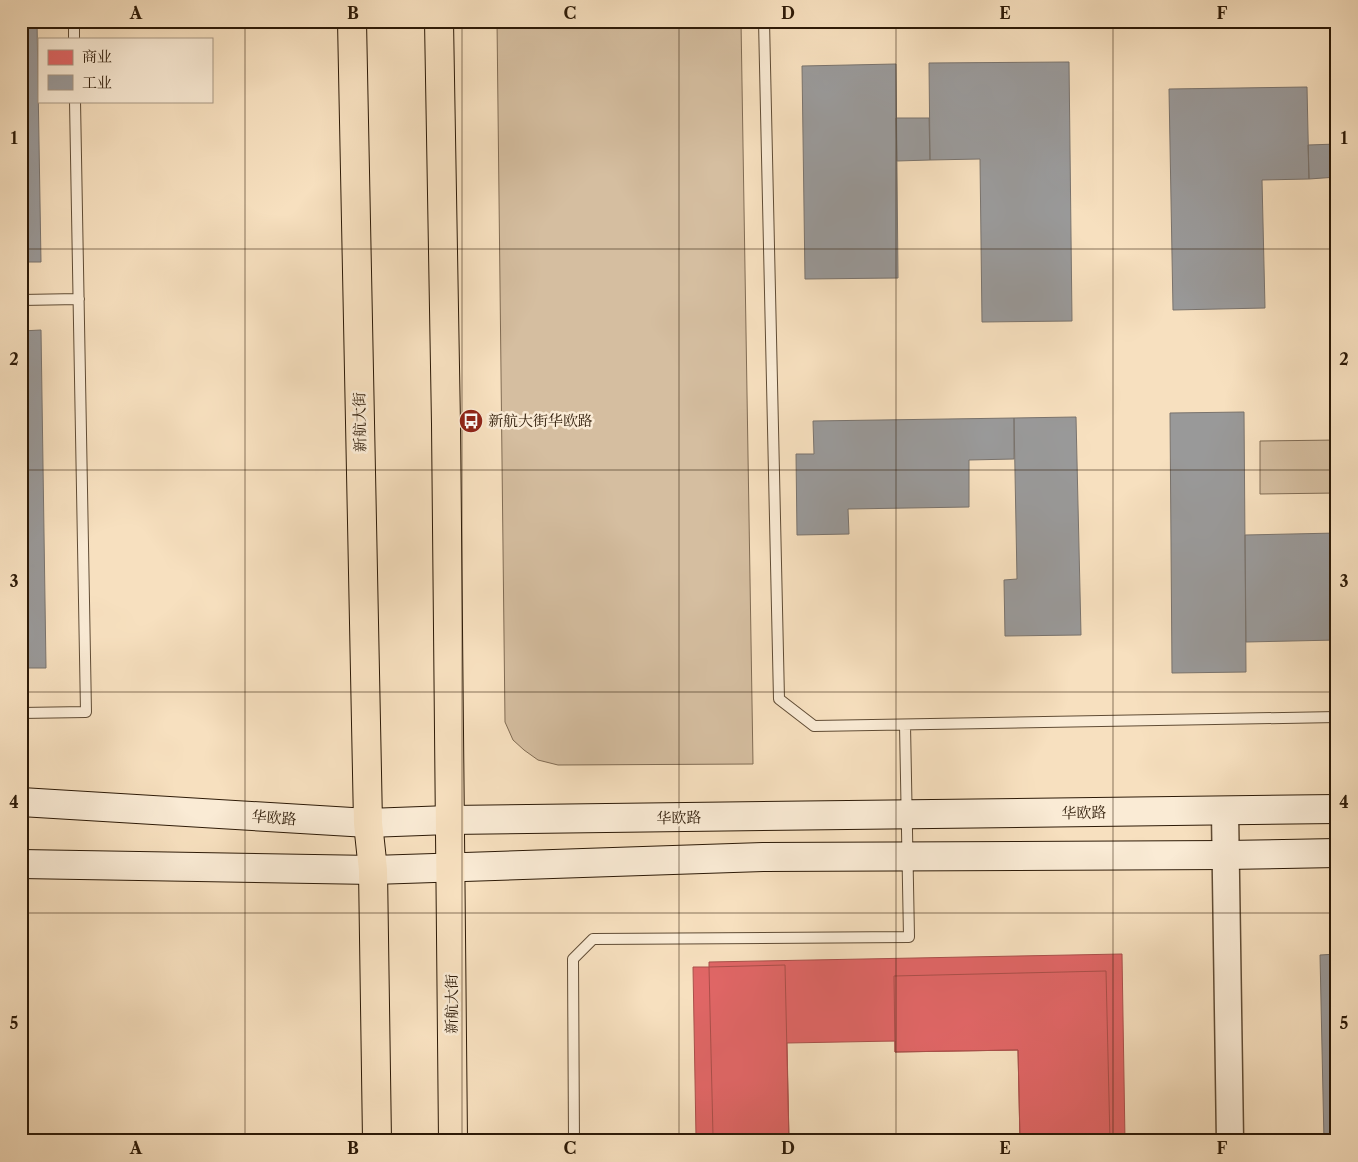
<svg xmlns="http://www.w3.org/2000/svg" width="1358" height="1162" font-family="'Libre Caslon Text','Noto Serif SC',serif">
  <rect width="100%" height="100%" fill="#f7e0bf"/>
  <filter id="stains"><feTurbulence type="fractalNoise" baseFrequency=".004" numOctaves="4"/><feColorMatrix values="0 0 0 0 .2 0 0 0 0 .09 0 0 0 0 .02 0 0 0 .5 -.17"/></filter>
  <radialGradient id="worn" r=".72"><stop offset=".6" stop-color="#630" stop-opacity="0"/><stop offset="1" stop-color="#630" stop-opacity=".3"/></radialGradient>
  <!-- green -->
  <path fill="#d5bea0" stroke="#816c54" d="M497,21H741L753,764L558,765L538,760L524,750L513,740L505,722Z
    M1337,440V493L1260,494V441Z"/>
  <!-- shops -->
  <path fill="#e06666" stroke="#aa4f4a" d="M1122,954L1125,1141H1020L1018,1050L895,1052V1041L787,1043L789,1141H746V1136L696,1137L693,967H709V962Z
    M785,965L789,1141H746V1136H713L709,967Z
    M1106,971L1110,1141H1020L1018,1050L895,1052L894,976Z"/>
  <!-- industry -->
  <path fill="#999" stroke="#79736d" d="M21,21H37L41,262H21Z
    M1069,62L1072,321L982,322L980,159L930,160L929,63Z
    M896,64L898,278L805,279L802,66Z
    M1307,87L1309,179L1262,180L1265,308L1173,310L1169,89Z
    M896,118H929L930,160L897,161Z
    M1337,144V177L1309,179L1308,145Z
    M41,330L46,668H21V331Z
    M1244,412L1246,672L1172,673L1170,413Z
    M1076,417L1081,635L1005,636L1004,580L1017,579L1014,418Z
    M1014,418V459L969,460V507L848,509L849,534L797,535L796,454H814L813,421Z
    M1337,533V640L1246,642L1245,535Z
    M1337,954V1141H1324L1320,955Z"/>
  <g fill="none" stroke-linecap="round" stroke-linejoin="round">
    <!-- service casing -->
    <g stroke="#604c35" stroke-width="12">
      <path id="service" d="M74,21V39
        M764,21L779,699L814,726L1337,717
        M21,300L79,299
        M21,713L86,712L75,101
        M574,1141L573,959L593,939L909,937L905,725"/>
    </g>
    <!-- tertiary casing -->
    <g stroke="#604c35" stroke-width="29">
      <path id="tertiary" d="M1225,812L1230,1141"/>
    </g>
    <!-- secondary casing -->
    <g stroke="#2d1a07" stroke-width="30">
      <path id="secondary" d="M21,802L368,823L449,820L1337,809
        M21,864L373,870L763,857L1225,855L1337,853"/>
    </g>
    <!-- primary casing -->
    <g stroke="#2d1a07" stroke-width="30">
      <path id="primary" d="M352,21L368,823L373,870L377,1141
        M439,21L446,424L453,1141"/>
    </g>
    <!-- service -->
    <use href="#service" stroke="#faebd5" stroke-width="10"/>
    <!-- tertiary -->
    <use href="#tertiary" stroke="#faebd5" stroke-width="26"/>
    <!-- secondary -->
    <use href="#secondary" stroke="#faebd5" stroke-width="28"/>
    <!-- primary -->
    <use href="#primary" stroke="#f7e0bf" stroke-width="28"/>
  </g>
  <!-- grid -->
  <path fill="none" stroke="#2d1a07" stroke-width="1" stroke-opacity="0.55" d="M245,21V1141M462,21V1141M679,21V1141M896,21V1141M1113,21V1141M21,249H1337M21,470H1337M21,692H1337M21,913H1337"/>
  <!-- icons -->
  <defs>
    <g id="bus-disc" transform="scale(1.25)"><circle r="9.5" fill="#8f2418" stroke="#faebd5"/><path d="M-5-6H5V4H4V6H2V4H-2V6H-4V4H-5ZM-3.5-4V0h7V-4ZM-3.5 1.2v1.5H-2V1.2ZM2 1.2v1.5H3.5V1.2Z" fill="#fff"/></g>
  </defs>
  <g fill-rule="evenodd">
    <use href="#bus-disc" x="471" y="421"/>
  </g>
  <g text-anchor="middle" stroke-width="5" stroke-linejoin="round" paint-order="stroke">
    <!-- poi labels -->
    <g font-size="15" fill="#2d1a07" stroke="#faebd5" text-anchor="start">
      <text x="488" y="426">新航大街华欧路</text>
    </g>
    <!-- street labels -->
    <g font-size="15" fill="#2d1a07" stroke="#faebd5">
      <text transform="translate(360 422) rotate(-91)" y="5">新航大街</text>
      <text transform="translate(1084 813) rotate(-1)" y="5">华欧路</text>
      <text transform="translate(274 818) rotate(4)" y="5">华欧路</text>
      <text transform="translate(679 818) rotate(-1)" y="5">华欧路</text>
      <text transform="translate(452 1004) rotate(-90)" y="5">新航大街</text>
    </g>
  </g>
  <!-- margin -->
  <rect width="1358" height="1162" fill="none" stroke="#f7e0bf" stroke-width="55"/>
  <!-- legend -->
  <rect x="38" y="38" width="175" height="65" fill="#faebd5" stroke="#a89783"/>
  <rect x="48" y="50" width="25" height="15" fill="#e06666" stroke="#a89783"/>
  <text x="82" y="62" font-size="15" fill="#2d1a07">商业</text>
  <rect x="48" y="75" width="25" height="15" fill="#999999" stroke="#a89783"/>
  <text x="82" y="88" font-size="15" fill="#2d1a07">工业</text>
  <rect x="28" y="28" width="1302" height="1106" fill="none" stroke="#2d1a07" stroke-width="2"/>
  <g font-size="16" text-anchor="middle" font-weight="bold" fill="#2d1a07">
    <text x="136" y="19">A</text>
    <text x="353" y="19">B</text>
    <text x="570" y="19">C</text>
    <text x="788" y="19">D</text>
    <text x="1005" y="19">E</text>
    <text x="1222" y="19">F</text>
    <text x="14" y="144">1</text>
    <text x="1344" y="144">1</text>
    <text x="14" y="365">2</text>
    <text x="1344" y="365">2</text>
    <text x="14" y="587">3</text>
    <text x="1344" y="587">3</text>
    <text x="14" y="808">4</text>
    <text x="1344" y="808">4</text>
    <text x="14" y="1029">5</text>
    <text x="1344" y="1029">5</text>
    <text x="136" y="1154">A</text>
    <text x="353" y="1154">B</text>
    <text x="570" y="1154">C</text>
    <text x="788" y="1154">D</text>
    <text x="1005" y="1154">E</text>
    <text x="1222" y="1154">F</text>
  </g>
  <rect width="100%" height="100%" filter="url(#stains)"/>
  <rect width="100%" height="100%" fill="url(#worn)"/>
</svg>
